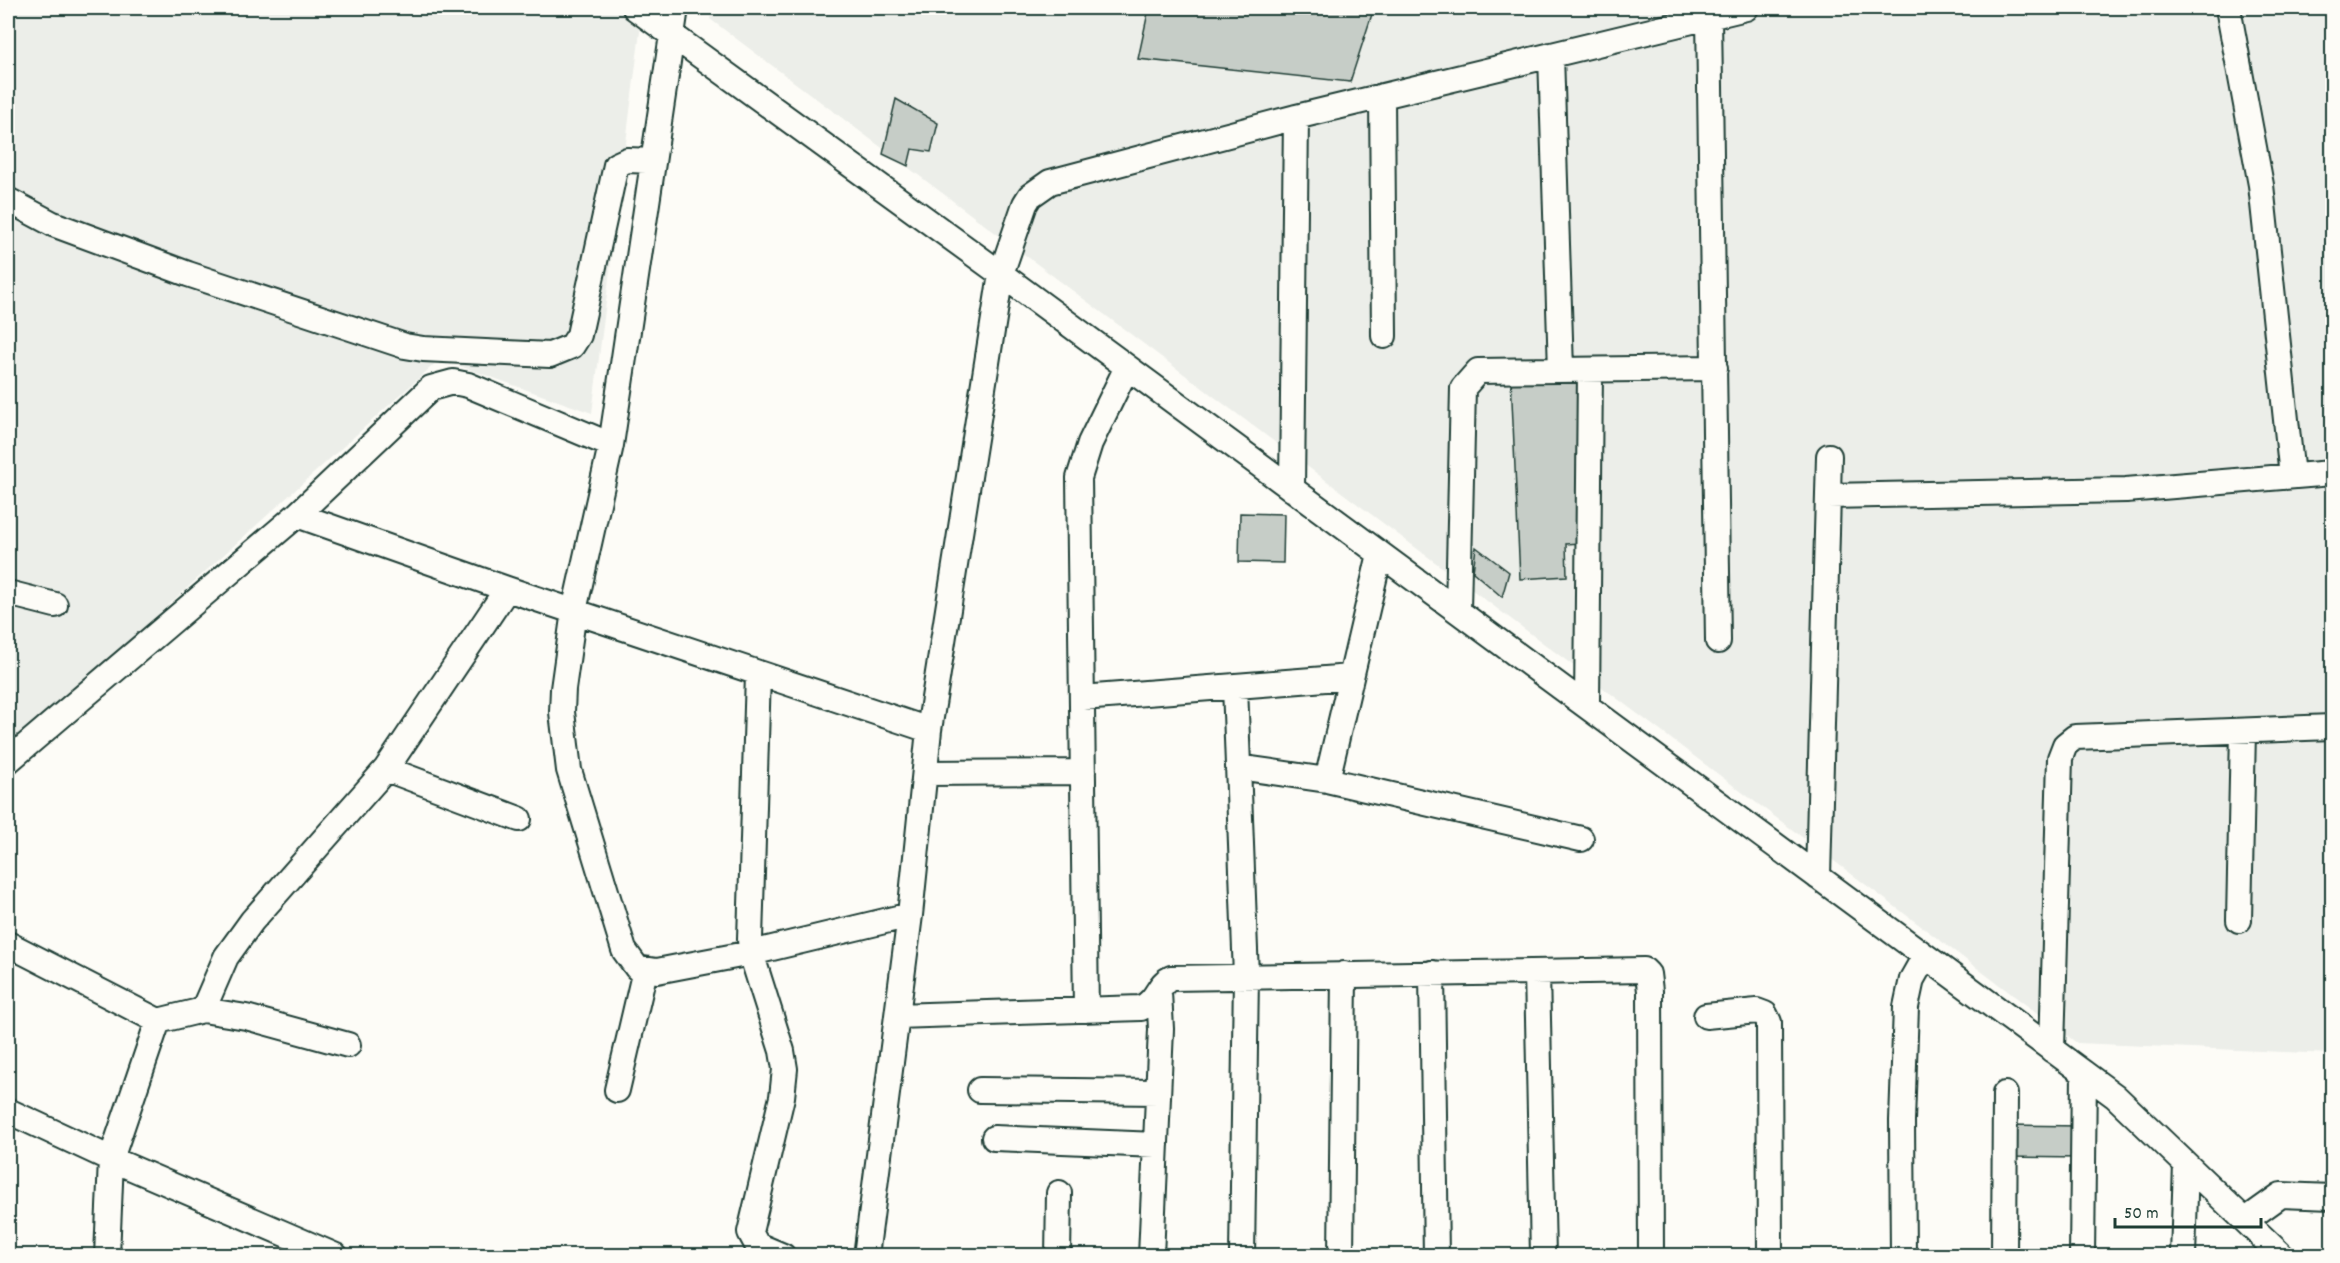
<svg xmlns="http://www.w3.org/2000/svg" width="2340" height="1263" font-family="Dekko,sans-serif">
  <rect width="100%" height="100%" fill="#fdfcf7"/>
  <filter id="ink" filterUnits="userSpaceOnUse"><feTurbulence type="fractalNoise" baseFrequency=".0167" numOctaves="2"/><feDisplacementMap in="SourceGraphic" scale="12" xChannelSelector="R" yChannelSelector="G"/><feConvolveMatrix kernelMatrix="1 2 1 2 8 2 1 2 1" color-interpolation-filters="sRGB"/></filter>
  <g filter="url(#ink)">
    <!-- built -->
    <path fill="#eceee9" d="M8,8H643L592,413L440,359L8,750Z
      M712,8H2332V1054L2077,1043L710,19Z"/>
    <!-- building -->
    <path fill="#c6cdc7" stroke="#1f3d34" stroke-width="1.5" d="M1149,8H1374L1350,82L1138,59Z
      M896,99L938,123L931,152L912,149L908,166L883,154Z
      M1586,374L1593,542L1566,544L1567,576L1520,579L1511,378Z
      M1240,513L1284,514L1283,563L1239,562Z
      M1476,547L1509,572L1502,597L1473,572Z
      M2011,1125L2080,1126L2079,1158L2011,1157Z"/>
    <g fill="none" stroke-linecap="round" stroke-linejoin="round">
      <!-- minor casing -->
      <g stroke="#1f3d34" stroke-width="28">
        <path id="minor" d="M635,8L1001,274L2115,1096L2282,1256
          M676,8L611,445L574,611L563,689L562,712L569,770L624,950L637,968L657,971L751,953L910,915
          M2228,8L2261,185L2292,476
          M1709,17L1718,641
          M1551,55L1561,370
          M1382,96L1384,336
          M8,200L53,224L188,274L405,346L423,349L550,355L572,346L579,335L616,165L627,160L653,161
          M1292,489L1296,117
          M1828,496L2126,490L2332,473
          M297,515L507,589L929,730
          M8,593L55,605
          M1458,611L1463,388L1478,371L1715,368
          M758,674L750,939L751,953L782,1051L785,1069L782,1097L750,1232L757,1245L783,1256
          M1235,686L1246,976L1242,1256
          M1082,698L1351,677
          M1587,706L1590,370
          M8,761L297,515L431,388L453,382L468,385L611,445
          M1238,767L1327,780L1581,839
          M386,769L519,819
          M926,773L1083,772
          M1327,780L1380,554
          M1818,877L1829,456
          M2239,920L2243,731
          M8,944L158,1021L111,1159L107,1256
          M1537,972L1543,1256
          M1432,973L1436,1256
          M203,1010L226,957L252,921L386,769L507,589
          M1086,1010L1079,478L1090,443L1127,367
          M897,1016L1141,1008C1159,999 1157,984 1171,978L1644,970L1648,974L1650,991L1651,1256
          M1706,1016L1757,1011L1765,1014L1769,1022L1770,1256
          M158,1021L203,1010L246,1017L348,1045
          M2052,1050L2060,758L2065,745L2075,737L2332,727
          M617,1090L645,970
          M980,1090L1158,1092
          M8,1111L111,1159L336,1256
          M994,1138L1156,1145
          M2246,1220L2281,1195L2332,1197
          M866,1256L910,915L929,730L1001,274L1025,204L1030,196L1050,182L1296,117L1746,8
          M1058,1256L1059,1193
          M1151,1256L1161,1029L1159,992
          M1341,1256L1344,974
          M1903,1256L1902,1121L1906,1007L1912,979L1925,956
          M2004,1256L2005,1094
          M2082,1256L2084,1073
          M2183,1256L2186,1164"/>
      </g>
      <!-- minor -->
      <use href="#minor" stroke="#fdfcf7" stroke-width="24"/>
    </g>
  </g>
  <!-- margin -->
  <rect width="2340" height="1263" fill="none" stroke="#fdfcf7" stroke-width="30"/>
  <rect x="15" y="15" width="2310" height="1233" fill="none" stroke="#1f3d34" stroke-width="2" filter="url(#ink)"/>
  <!-- scale -->
  <path d="M2115 1218v9h146v-9" fill="none" stroke="#1f3d34" stroke-width="3"/>
  <text x="2124" y="1218" font-size="18" fill="#1f3d34" stroke="#fdfcf7" stroke-width="4.5" paint-order="stroke">50 m</text>
</svg>
